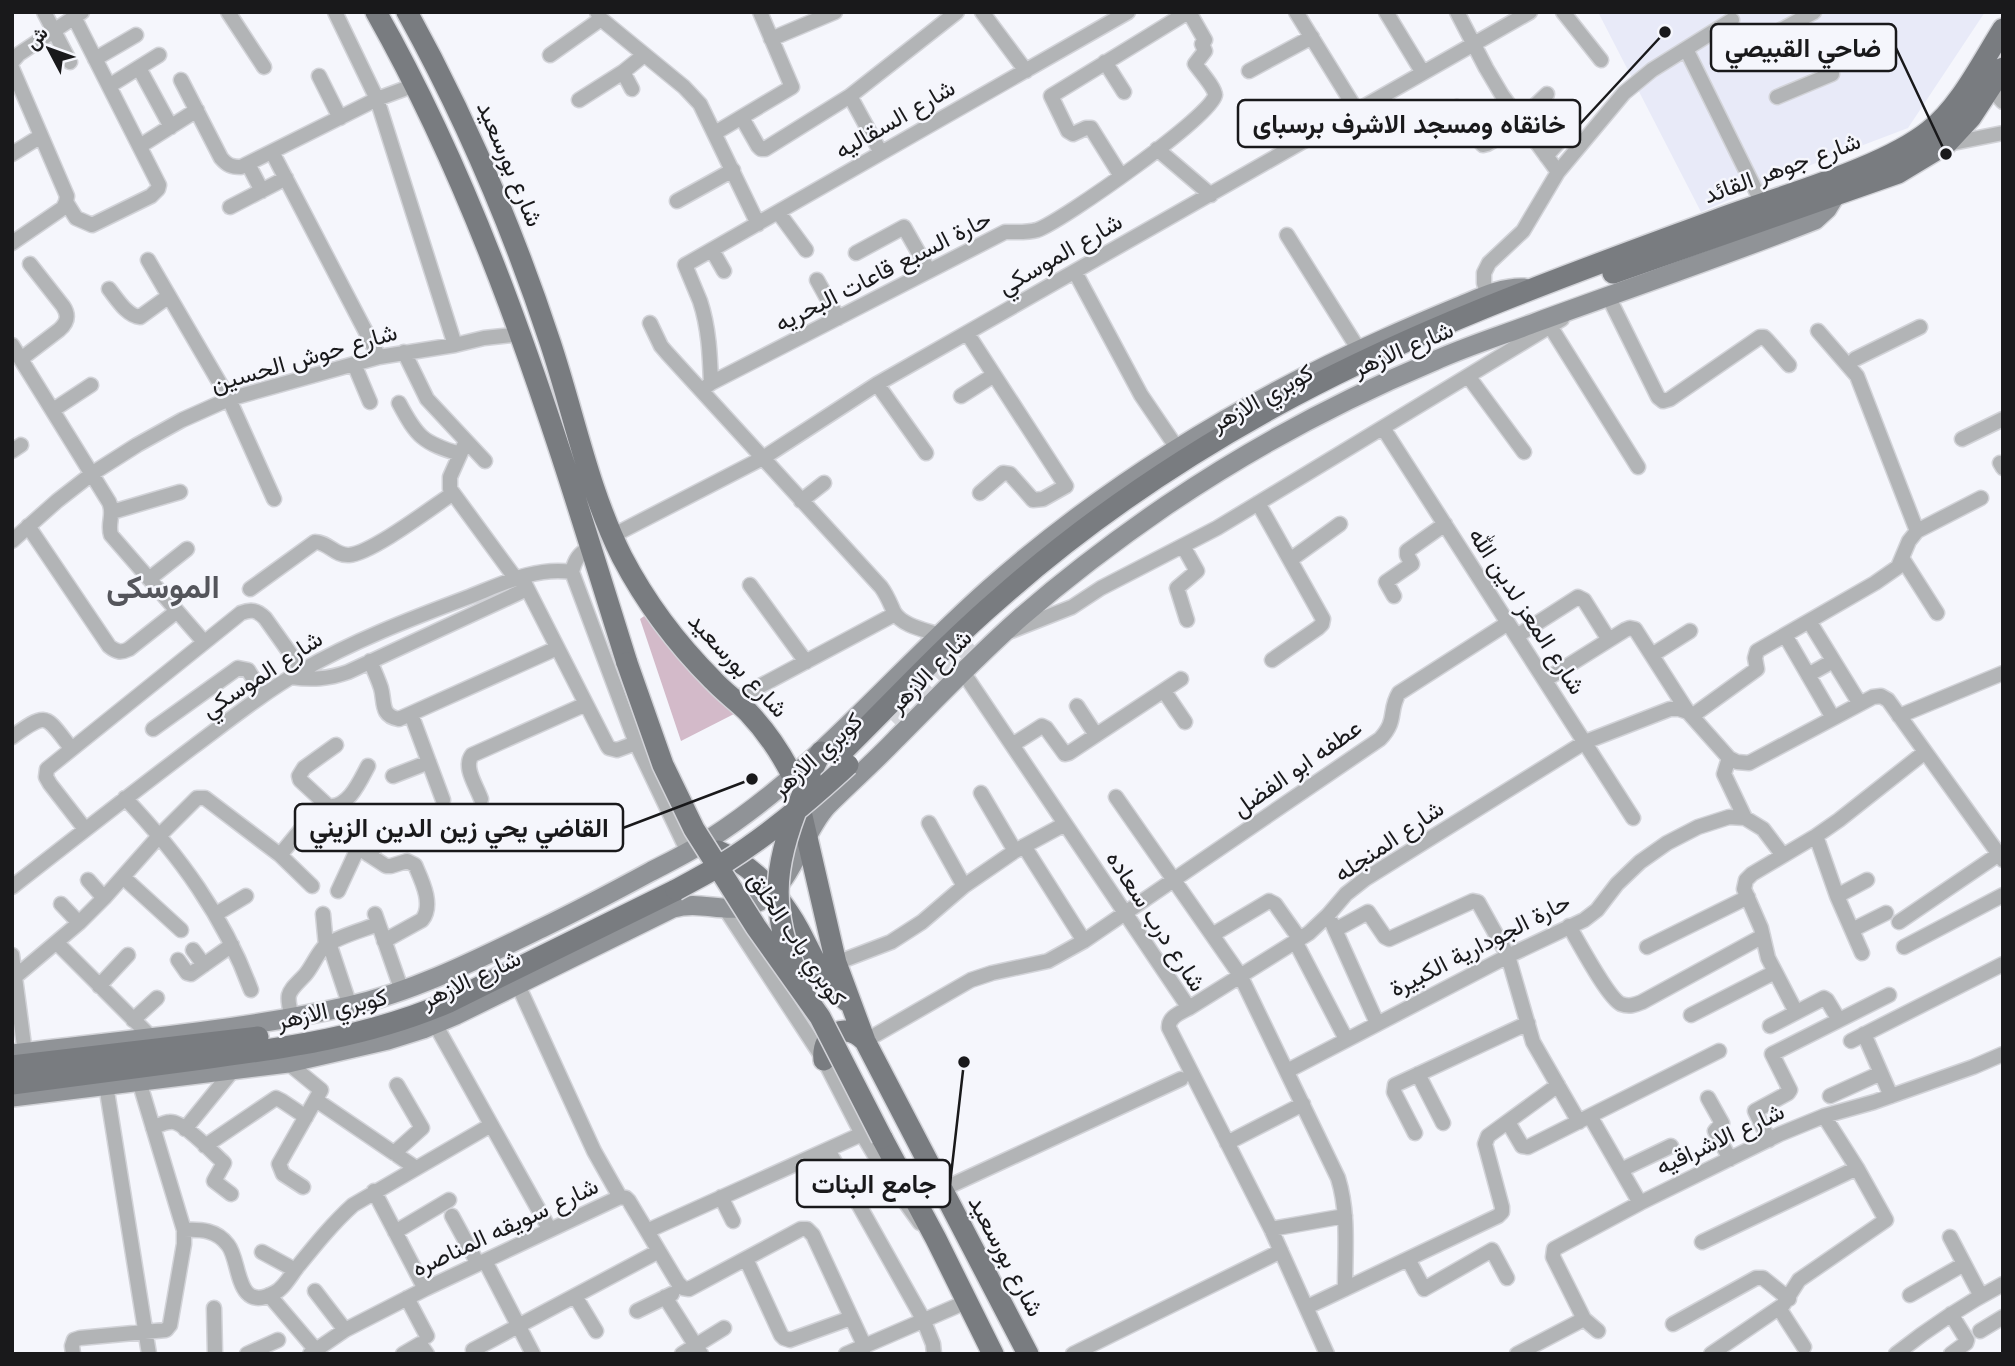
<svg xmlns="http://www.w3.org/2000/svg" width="2015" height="1366" font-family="Helvetica,Vazirmatn,sans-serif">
  <rect width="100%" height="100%" fill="#f5f6fc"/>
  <!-- built -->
  <path fill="#e8eaf8" d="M1598,12H1985L1908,128L1795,171L1701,212Z"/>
  <!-- green -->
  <path fill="#d3bac9" d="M647,614L684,662L734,714L681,741L640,619Z"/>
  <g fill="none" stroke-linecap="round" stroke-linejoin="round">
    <!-- primary-tunnel -->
    <path stroke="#d4d5da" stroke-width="21" stroke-dasharray="21 10" stroke-linecap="butt" d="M890,719L969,640"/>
    <!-- minor casing -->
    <g stroke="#d2d3d8" stroke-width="17">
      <path id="minor" d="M44,12L70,62
        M228,12L264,67
        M335,12L377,99L455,345
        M597,12L601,19L684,87L700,104L758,224
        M982,12L1026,71
        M1296,12L1357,111
        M1386,12L1423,73
        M1457,12L1486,68L1502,95L1558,172
        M1563,12L1601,60
        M771,39L835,12
        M1748,48L1814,12
        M1686,49L1762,203
        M550,55L601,19
        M95,59L136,35
        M12,62L19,54L82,12
        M1105,62L1124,92
        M12,68L67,196L66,202L63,208L12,243
        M139,68L171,127
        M1249,71L1312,37
        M623,72L632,89
        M319,76L340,118
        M181,80L221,158C227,165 231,167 241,167L377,99L415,85
        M109,86L159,55
        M1990,88L2003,102
        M850,96L881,153
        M1777,97L1832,74
        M579,100L623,72L644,55
        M1457,107L1474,135L1483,145L1487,144L1523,124
        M742,118L758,146L761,149H765L850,96L957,12
        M1520,120L1547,94
        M715,133L792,87L760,12
        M1948,144L2003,133
        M140,146L197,110
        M1157,149L1211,195
        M272,152L379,357
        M12,154L41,136
        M1546,156L1569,131
        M248,164L262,191
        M1121,176L1091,128H1086L1073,134L1068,131L1051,96L1188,12
        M677,201L733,170
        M66,202L76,218L92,225L151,196L158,189L159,185L74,17
        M230,207L286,178
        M778,212L806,250
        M1287,235L1359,350
        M712,250L724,271
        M856,253L904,227L929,271
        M148,260L229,399L274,499
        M1075,272L1141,395L1177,448
        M817,280L838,318
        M109,289C117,299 127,316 140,317L169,296
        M1488,295L1484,283V273L1489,263L1523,231L1558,172L1624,93L1652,70L1732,20
        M1608,296L1658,397L1663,401L1670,399L1760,337H1764L1768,341L1789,365
        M650,323L661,346L667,353L881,587C887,595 890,603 894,612C902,626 926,630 940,635
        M1550,326L1638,467
        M1818,331L1857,376L1917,531
        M967,333L1066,486L1043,499L1033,500L1010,474L1003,473L980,493
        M12,345L109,502C115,514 107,523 111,535L204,642
        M404,352L427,399L485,461
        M21,359L59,330C68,322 69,315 63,306L30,264
        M1855,359L1920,327
        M354,364L370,402
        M1468,376L1524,452
        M711,383C710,356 709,328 700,301C695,289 690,277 685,265L1128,12
        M877,384L926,453
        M702,390L711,383L1005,232C1015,232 1027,233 1037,230C1061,222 1216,113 1215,95C1215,88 1200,71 1195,64L1205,51L1202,44L1205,40L1189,12
        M961,396L994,375
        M399,403C417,437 423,443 460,454
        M53,410L91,385
        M1383,428L1633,818
        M1962,439L2003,419
        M466,441L450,477V489L516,579
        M12,451L21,445
        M2000,463L2003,468
        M801,501L824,483
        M1258,503L1323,619L1322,624L1318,628L1272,660
        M112,512L180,492
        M28,526L109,646C116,652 121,653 129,649L177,611
        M612,536L763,458L877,384L1530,12
        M12,541L57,501L93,473L137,445L182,420L229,399L379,357L455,345L484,338L522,334
        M1183,546L1197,571L1177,588L1187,620
        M590,547C579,554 575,559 572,572L636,743L688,852
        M1902,558L1937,613
        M1290,560L1340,524
        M149,579L187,549
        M524,582L607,745L609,748L617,750L636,743
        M750,585L806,662
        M250,589L315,542C328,542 335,556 349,555C372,553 431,508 452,494
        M1394,596L1386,582L1412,564L1407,555V551L1445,524
        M1809,621L1860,704
        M1011,631L1072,607L1101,588L1217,528L1562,319
        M1785,635L1833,718
        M1517,636L1578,597L1584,600L1609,640
        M1652,655L1690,631
        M370,661C374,670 378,679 381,688C385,702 380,716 399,719L557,648
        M963,672L1189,1008C1180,1013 1168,1017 1169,1028L1271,1229L1327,1354
        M1808,675L1833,661
        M291,677C312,680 328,679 348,672L527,589
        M1545,680L1625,630L1630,628L1635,629L1688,712
        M1164,691L1185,722
        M734,700L895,614
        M1077,706L1096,735
        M411,714L443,800
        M1692,716L1757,669L1755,658L1757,651L1875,583L1898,567L1909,541L1917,531L1981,498
        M1899,716L2003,673
        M153,729L238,668L248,670L263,694
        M12,737C48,711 45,715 71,748
        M336,745L304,768L299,776L300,780L328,806C348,809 360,781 368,766
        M1012,745L1042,726L1046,728L1065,754L1069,753L1181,679
        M1729,758L1724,774L1745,818
        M393,776L429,762
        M981,793L1015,851
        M1116,797L1240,975L1338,1178C1349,1213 1345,1252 1345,1289
        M125,798C179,855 224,916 251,990
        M481,799C476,785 463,767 472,755L586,704
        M311,817L386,866H391L407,861L415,865C422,881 434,905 422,920L384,941
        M432,818L440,835
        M929,823L964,886
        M85,829L50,784L46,777L47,769L241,613C251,609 257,610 265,618L302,670
        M1816,836L1837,896L1862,953
        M1024,846L1084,941
        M280,855L317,810
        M369,855L400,815L409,814L424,820L438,816
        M123,877L181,930
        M88,880L104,898
        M12,887C72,840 132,793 193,747C228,721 263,693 301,671C353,641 410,619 466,598C500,585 535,566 572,572
        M338,891L358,848
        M1837,896L1867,880
        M61,904L79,923
        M726,910L824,1060L862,1134L892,1184L920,1223
        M216,914L246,896
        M323,914L326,946
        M375,914L402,991
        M1899,922L1999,854
        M1332,923L1377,1023
        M1569,926C1578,941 1608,998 1621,1004C1629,1007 1635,1005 1642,1002L1763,936
        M1335,930L1368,912L1385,937L1389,939L1473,901L1478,902L1508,956L1533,1042L1579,1122
        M1852,930L1886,913
        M1212,935L1269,901L1275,904L1299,938
        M1295,941L1346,1039
        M57,943L151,1037
        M329,943L350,1006
        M1647,947L1748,897
        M1904,947L2003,895
        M193,950L204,965
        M12,955L25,1053
        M178,960L187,973L191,974L232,945
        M836,963L891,942L922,922L964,886L1015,851L1065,824
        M15,977L79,923L104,898L160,835L197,798H205L280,855L312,886
        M518,985L594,1151L620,1197
        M99,986L128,955
        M1189,1008L1309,933L1328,915L1346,894L1365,879L1585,742L1670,709H1679L1688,712L1729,758L1737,762L1749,763L1873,697L1881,696L1888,700L2003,860
        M1796,1012L1768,958L1761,928L1744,889L1746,880L1752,874L1816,836L1839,820L1925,752
        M1691,1015L1775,972
        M292,1017C285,992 288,993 305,975C312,967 316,956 323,948C335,937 363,930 378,924
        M133,1020L157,998
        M435,1024L550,1230
        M1770,1026L1824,998L1827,1000L1839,1020
        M1864,1034L1891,1096
        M865,1041L971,980L992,973L1048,961L1084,941L1380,739C1398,720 1388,711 1399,693L1508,623
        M1851,1041L2003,964
        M288,1063L321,1090L279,1164L283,1174L303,1187
        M1287,1071L1508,956L1584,920L1597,910L1617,884L1640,862L1667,843L1698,827L1729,817L1745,818L1763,829L1782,854
        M1418,1074L1443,1123
        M106,1085L149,1354
        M1830,1096L1881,1073
        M1708,1098L1722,1123L1715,1131L1730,1159
        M316,1100L416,1168
        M1590,1116L1640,1203
        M1508,1122L1522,1146L1528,1147L1719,1051
        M153,1128C158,1126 164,1122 170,1122C182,1120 214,1154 224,1163L214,1181L231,1194
        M185,1129L234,1069
        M1415,1133L1394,1092L1395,1085L1528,1023
        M1769,1140L1755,1111L1788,1093L1790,1090L1772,1054L1889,995
        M1227,1143L1303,1104
        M205,1146L276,1098L282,1101L306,1117
        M828,1150L923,1319L933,1344L934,1354
        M394,1153L422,1128L397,1085
        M1621,1170L1671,1146
        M941,1190L1181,1079
        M374,1191L425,1289
        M721,1197L733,1221
        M452,1216L478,1264
        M1271,1229L1345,1216
        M184,1230C201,1229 217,1230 228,1245C241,1261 235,1314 274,1293C284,1289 292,1273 299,1265C316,1244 333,1223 353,1205L491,1125
        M647,1231L678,1283L683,1288L689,1289L801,1229H807L813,1235L865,1347
        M395,1232L449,1200
        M1950,1237L1981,1296
        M1702,1242L1857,1168
        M262,1252L295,1270
        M746,1259L781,1335L784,1338L790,1340L851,1318
        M1408,1259L1424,1289L1492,1250L1507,1278
        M485,1261L533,1354
        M315,1291L345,1330
        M269,1295L315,1349
        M1910,1295L1964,1264
        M575,1296L596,1331
        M665,1297L701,1354
        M407,1298L427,1336
        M1307,1307L1498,1216L1502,1212V1207L1485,1144L1488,1136L1558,1085
        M214,1308L215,1354
        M1779,1308L1804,1347
        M637,1311L672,1294
        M1951,1314L1967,1340L1966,1343L1951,1354
        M1673,1324L1756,1278H1763L1789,1299
        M1598,1331L1584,1319L1553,1257L1554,1249L1640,1203L1780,1134L1824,1116L1874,1102L1973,1067L2003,1054
        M1980,1331L2003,1317
        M473,1350L659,1251
        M73,1354L72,1346L74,1340L80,1338L166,1330L170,1325L184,1244V1230L139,1081
        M247,1354L278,1340
        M310,1354L345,1330L425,1289L620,1197L626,1198L629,1201L647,1231L862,1134
        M403,1354L420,1344L427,1354
        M682,1354L724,1328
        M846,1354L966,1302
        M1073,1354L1281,1251
        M1517,1354L1584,1319
        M1711,1354L1783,1305L1799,1280L1886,1220L1857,1168L1824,1116
        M1896,1354C1930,1327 1965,1304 2003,1284"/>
    </g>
    <!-- secondary casing -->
    <g stroke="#d2d3d8" stroke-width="22">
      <path id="secondary" d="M12,1054C124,1040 238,1031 349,1006C416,991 480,958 542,928C579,910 615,891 650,872C671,861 692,851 711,838C817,770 896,671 990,588C1108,484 1242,402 1386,338C1410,327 1434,317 1458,307C1480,298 1501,287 1524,288
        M12,1097L288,1063L388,1040L423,1029L456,1015L673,908C705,899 728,918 760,901C793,883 802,833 827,806C850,783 874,762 896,739C937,698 977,656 1020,618C1066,578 1116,540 1167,505C1251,448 1341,400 1434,361C1467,346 1503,335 1537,322C1630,288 1724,256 1815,220L1827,209L1835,196"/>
    </g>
    <!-- primary casing -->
    <g stroke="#d2d3d8" stroke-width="24">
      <path id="primary" d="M376,12C492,217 557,440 627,663
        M407,12C465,117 512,227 550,342C574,414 588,489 622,557C646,603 677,644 713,680C724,692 737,701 748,712C767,732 781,753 793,777L836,963L865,1041L1028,1354
        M1613,273L1898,173L1946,144L1971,117L2003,68
        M839,755C892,703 943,647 1000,598C1089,519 1189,452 1294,396C1429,324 1573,273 1716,220C1764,202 1814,188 1861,168C1885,158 1909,147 1929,131C1960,107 1982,62 2003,29
        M810,775L821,752
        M718,851C755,866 780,896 799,930C814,958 821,980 847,1001
        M824,1060C821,1033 846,1021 865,1041
        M12,1066L258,1037
        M12,1084C75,1076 139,1067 202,1059C286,1048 371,1036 449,1002L676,890
        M882,1138L936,1239L993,1354"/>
    </g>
    <!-- minor -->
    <use href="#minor" stroke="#b2b4b6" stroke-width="14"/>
    <!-- secondary -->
    <use href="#secondary" stroke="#909397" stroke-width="19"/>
    <!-- primary -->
    <use href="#primary" stroke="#797c80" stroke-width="21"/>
    <!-- primary-bridge casing -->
    <g stroke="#d2d3d8" stroke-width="24" stroke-linecap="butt">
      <path id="primary-bridge" d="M627,663L663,765L694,829L756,927L820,1017L882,1138
        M676,890C692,881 708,873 724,863C769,835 809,801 848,765
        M795,969C763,893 781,847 810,775"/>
    </g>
    <!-- primary-bridge -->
    <use href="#primary-bridge" stroke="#797c80" stroke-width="21"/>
  </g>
  <g text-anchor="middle" stroke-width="5" stroke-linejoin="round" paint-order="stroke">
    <!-- street labels -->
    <g font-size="24" fill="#19191b" stroke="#f5f6fc">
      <text transform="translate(895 119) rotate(-30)" y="8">شارع السقاليه</text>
      <text transform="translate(510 164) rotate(67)" y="8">شارع بورسعيد</text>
      <text transform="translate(1782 168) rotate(-20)" y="8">شارع جوهر القائد</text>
      <text transform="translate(1060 254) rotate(-30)" y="8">شارع الموسكي</text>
      <text transform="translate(883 271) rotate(-27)" y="8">حارة السبع قاعات البحريه</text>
      <text transform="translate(1403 349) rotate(-23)" y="8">شارع الازهر</text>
      <text transform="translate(304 358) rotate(-16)" y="8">شارع حوش الحسين</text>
      <text transform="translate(1262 398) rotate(-29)" y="8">كوبري الازهر</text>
      <text transform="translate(1527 611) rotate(57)" y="8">شارع المعز لدين الله</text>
      <text transform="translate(738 665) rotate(47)" y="8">شارع بورسعيد</text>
      <text transform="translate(930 671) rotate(-45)" y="8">شارع الازهر</text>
      <text transform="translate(262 674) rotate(-33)" y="8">شارع الموسكي</text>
      <text transform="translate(817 755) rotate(-42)" y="8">كوبري الازهر</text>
      <text transform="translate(1297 768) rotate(-35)" y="8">عطفه ابو الفضل</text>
      <text transform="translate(1389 841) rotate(-34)" y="8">شارع المنجله</text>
      <text transform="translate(1156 921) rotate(57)" y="8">شارع درب سعاده</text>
      <text transform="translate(797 939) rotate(56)" y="8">كوبري باب الخلق</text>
      <text transform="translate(1480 945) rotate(-27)" y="8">حارة الجودارية الكبيرة</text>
      <text transform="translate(471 979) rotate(-25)" y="8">شارع الازهر</text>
      <text transform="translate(332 1009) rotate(-13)" y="8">كوبري الازهر</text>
      <text transform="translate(1720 1139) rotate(-25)" y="8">شارع الاشراقيه</text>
      <text transform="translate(505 1227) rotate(-25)" y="8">شارع سويقه المناصره</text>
      <text transform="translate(1006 1256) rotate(62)" y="8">شارع بورسعيد</text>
    </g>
    <!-- district labels -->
    <g font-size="32" font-weight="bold" fill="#54555b" stroke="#f5f6fc">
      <text x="163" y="598">الموسكى</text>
    </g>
  </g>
  <!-- callouts -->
  <path fill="none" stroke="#19191b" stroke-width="2.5" d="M1946 154L1896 48M1665 32L1580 124M752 779L623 828M964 1062L950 1184"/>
  <g fill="#19191b" stroke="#f5f6fc" stroke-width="2.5">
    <circle cx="1946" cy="154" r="7"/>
    <circle cx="1665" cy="32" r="7"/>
    <circle cx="752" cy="779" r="7"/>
    <circle cx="964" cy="1062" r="7"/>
  </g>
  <g fill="#f5f6fc" stroke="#19191b" stroke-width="2.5">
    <rect x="1711" y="24" width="185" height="47" rx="7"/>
    <rect x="1238" y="100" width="342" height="47" rx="7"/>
    <rect x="295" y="804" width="328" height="47" rx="7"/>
    <rect x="797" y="1160" width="153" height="47" rx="7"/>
  </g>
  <g font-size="26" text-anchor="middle" font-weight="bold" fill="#19191b">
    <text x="1803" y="57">ضاحي القبيصي</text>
    <text x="1409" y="133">خانقاه ومسجد الاشرف برسباى</text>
    <text x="459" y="837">القاضي يحي زين الدين الزيني</text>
    <text x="874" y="1193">جامع البنات</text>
  </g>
  <!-- border -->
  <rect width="2015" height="1366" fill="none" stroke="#19191b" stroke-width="28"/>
  <!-- north arrow -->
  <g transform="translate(49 49) rotate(311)" stroke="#f5f6fc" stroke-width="5" paint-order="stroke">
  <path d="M0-5L12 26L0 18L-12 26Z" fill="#19191b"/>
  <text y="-10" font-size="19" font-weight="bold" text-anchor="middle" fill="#19191b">ش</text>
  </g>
</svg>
